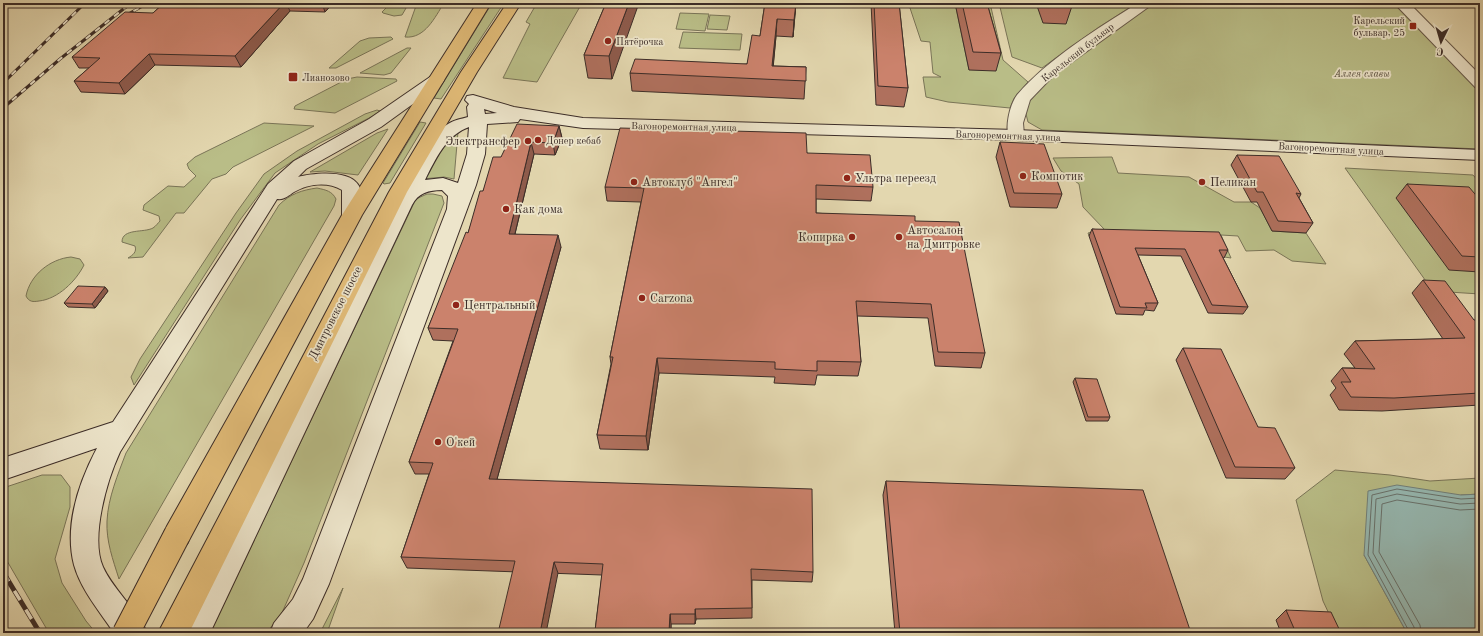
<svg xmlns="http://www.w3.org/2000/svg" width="1483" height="636" font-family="'Old Standard TT',serif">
  <rect width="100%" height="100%" fill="#e3d7af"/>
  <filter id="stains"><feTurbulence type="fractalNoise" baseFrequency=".005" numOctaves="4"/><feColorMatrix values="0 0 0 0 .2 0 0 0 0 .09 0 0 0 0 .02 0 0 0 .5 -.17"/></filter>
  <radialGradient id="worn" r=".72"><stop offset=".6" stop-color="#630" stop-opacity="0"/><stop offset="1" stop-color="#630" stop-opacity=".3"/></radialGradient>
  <!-- green -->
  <path fill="#b9bd87" stroke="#7a7558" d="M391,3H409L402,15L394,16L383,13L382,12Z
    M417,3H444C435,17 425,39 405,37Z
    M492,3H504L441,99L434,98Z
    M537,3H582L537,82L503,78L530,24L526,22Z
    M920,3H955L969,70L979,3H990L1003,60L1028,82L1015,97L1010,108L948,102L926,97L923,77H941L933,73L930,42L921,41L909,5Z
    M999,3H1137L1099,27L1042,68L1012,57Z
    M1153,3H1393L1480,91V149L1042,130L1028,122L1026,114L1029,102L1052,73Z
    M680,13L709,14L705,31L676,29Z
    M710,15L730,16L727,30L707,29Z
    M683,32L742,34L740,50L679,48Z
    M391,37L393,39L389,41L336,68H329L360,41L369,38Z
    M407,48H411L391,73L384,75L360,73Z
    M357,77L396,79L397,81L335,113L294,109L295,106L347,79Z
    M377,110L380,111L373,116L318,144L275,173L240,220L134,385L131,377L140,359L236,213L264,174L297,151L365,114Z
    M420,122L426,123L390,183L384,184L383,183Z
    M264,123L314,126L233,167L226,174L212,179L184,213H176L143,257L128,258C133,255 137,252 135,246L122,242C122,228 144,233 153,228C156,226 158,223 160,221L159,216L143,210L144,205L168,186L184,187L196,176L189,169L187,164L195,157Z
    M388,129L358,175L325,171L310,172L377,133Z
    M458,132L454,179L444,177L422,179L447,136Z
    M1112,157L1118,173L1189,177L1234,202H1251L1260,208L1272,231L1306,233L1326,264L1292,261L1274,250L1246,251L1238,236L1221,235L1231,258L1089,236L1088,233L1104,229L1083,207L1079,184L1061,171L1053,158Z
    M1345,168L1473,175L1480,183V294L1433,291Z
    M317,188C326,190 332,191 336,199L334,206L119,579C113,560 106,541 107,521C108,498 118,474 126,453L279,205C290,194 302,190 317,188Z
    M427,194H433L442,196L444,203L304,563L281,615L266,633H210L414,203L416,199Z
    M71,257L80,259L84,265C76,281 58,299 39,301C33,302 29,302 26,296C30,275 50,259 71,257Z
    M1335,470L1390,475L1430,481L1480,478V494L1461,495L1364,555L1407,633H1338L1323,601L1296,500Z
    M42,475H61L70,487V507L55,559L62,583L86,621L96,633H49L3,554V488Z
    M343,588L327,633H320Z"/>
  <!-- water -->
  <path fill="#96b8b1" stroke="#72807a" d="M1397,485L1461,495L1480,494V633H1407L1364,555L1368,491Z"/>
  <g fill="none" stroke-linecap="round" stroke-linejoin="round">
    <!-- shore -->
    <path stroke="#69726c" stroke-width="1" d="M1410,633L1368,555L1372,495L1397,489L1461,499L1480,498
      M1415,633L1414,627L1373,553L1376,499L1397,494L1460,504L1480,503
      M1421,633L1420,625L1379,552L1382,504L1397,500L1460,510L1480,509"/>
    <!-- street casing -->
    <g stroke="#66584a" stroke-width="2">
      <path id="street" d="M1138,3H1154L1054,75L1030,100L1023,123L1024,135L1022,139L1016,140L1010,139C1004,129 1010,104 1017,95C1048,59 1097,29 1138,3Z
        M1394,3H1409L1480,75V89L1475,87Z"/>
    </g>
    <!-- secondary casing -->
    <g stroke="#3c2d28" stroke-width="2">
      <path id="secondary" d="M436,75L442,77L444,80L442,83L381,127L306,169L298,177C313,173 350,169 359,186C361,190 361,194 361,198C361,206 363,213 359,219L352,221L345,219L342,215V190C327,181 308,184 294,192C288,196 284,200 277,199L120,452C107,480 90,538 103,567C114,591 137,609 147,633H114C100,612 81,590 74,565C64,526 79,482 97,448L3,480V458L113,422L268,184L294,161L369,119L430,77Z
        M473,95L514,107L583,118L1016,130L1480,150V160L1016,140L583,128L520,119L518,122L487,124L485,154L476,185L329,584L313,619L303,633H270L274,623L293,599L303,579L447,209L448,196L442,190C429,190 418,193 412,205L210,633H180L392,205C406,181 424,139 448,124C454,120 461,119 468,117L467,107L469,104L465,100L467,96ZM484,109L497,113L485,114ZM469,127L467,154L458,183L443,178L425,180C435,160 446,135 469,127Z"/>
    </g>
    <!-- primary casing -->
    <g stroke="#3c2d28" stroke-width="2">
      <path id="primary" d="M477,3H491L362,215L187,544L177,547L167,544L163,535L167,526L342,215Z
        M507,3H521L477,72L407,192L189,633H158L389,192L461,72Z"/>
    </g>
    <!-- street -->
    <use href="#street" fill="#ede5cb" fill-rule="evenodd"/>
    <!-- secondary -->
    <use href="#secondary" fill="#ede5cb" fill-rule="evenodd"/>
    <!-- primary -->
    <use href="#primary" fill="#e2bc78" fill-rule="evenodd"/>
    <!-- rail-far1 casing -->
    <g stroke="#3c2d28" stroke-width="3">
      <path id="rail-far1" d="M123,17L148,3
        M3,83L85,3
        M3,108L60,59L131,3"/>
    </g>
    <!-- rail casing -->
    <g stroke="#3c2d28" stroke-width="5">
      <path id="rail" d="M3,572L40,633"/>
    </g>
    <!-- rail-far1 -->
    <use href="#rail-far1" stroke="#ede5cb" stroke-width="2" stroke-dasharray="6" stroke-linecap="butt"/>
    <!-- rail -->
    <use href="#rail" stroke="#ede5cb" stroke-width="3.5" stroke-dasharray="11" stroke-linecap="butt"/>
    <!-- primary-bridge casing -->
    <g stroke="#3c2d28" stroke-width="28" stroke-linecap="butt">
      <path id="primary-bridge" d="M126,633L177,535"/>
    </g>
    <!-- primary-bridge -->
    <use href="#primary-bridge" stroke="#e2bc78" stroke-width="26"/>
  </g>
  <!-- wall -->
  <path fill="#af705d" stroke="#3c2d28" d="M3,3H46L42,6L3,5Z
    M164,3H333L325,12L290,11L241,67L155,65L125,94L81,92L74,81L89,68H79L72,57L153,13Z
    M606,3L612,79L588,78L584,55Z
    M765,3H796L793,37L776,36L773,66L806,67L804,99L632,91L630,73L747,64L760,36Z
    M871,3H899L908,88L904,107L876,105Z
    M955,3H987L1001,53L996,71L969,70Z
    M1036,3H1071L1072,6L1066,24L1043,23Z
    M559,126L562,138L555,155L534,154L515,234L561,247L497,479L813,572L812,582L752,580V618L696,619L695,624H671V633H596L595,631L602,575L407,568L401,557L429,474H415L409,462L453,341L433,340L428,328L468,233L483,191L501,157Z
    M1000,142L1062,194L1057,208L1010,207L996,157Z
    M807,153L873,187L871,201L816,199V213L915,221L985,353L981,368L935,366L928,318L857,316L861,362L858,376L817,375L815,385L774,383L775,377L659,373L648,450L600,449L597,435L611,364L610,357L641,202L607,201L605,187Z
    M1237,155L1301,194L1299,198L1313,223L1306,233L1272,231L1257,202H1251L1231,165Z
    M1407,184L1480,200V272L1449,270L1396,198Z
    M1092,229L1228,250L1224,258H1223L1248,307L1243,314L1208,313L1181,256L1138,255L1158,303L1154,311L1145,310L1143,315L1116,314L1089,236Z
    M1423,280L1474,320L1480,322V405L1382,411L1339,410L1330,395L1336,388L1331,381L1342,368H1355L1344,354L1355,341L1443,339L1412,293Z
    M105,287L108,291L95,308L68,307L64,303Z
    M1183,348L1258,427L1295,468L1285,479L1226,478L1176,360Z
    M1075,378L1110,417L1108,421H1086L1073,382Z
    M886,481L1191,633H895L883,495Z
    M1286,610L1341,633H1281L1276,620Z"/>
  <!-- shaded-wall -->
  <path fill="#8e5b4c" stroke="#3c2d28" d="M40,3H46L42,6Z
    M284,3H286L290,11L241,67L235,56Z
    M322,3H333L325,12Z
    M629,3H639L612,79L609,56Z
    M796,3L793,37L794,20Z
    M777,19L776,36L772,80V66Z
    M149,54L155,65L125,94L119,83Z
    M559,126L562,138L555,155L553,143Z
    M531,142L534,154L512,246L509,234Z
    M558,235L561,247L494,490L489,479Z
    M105,287L108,291L95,308L92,304Z
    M657,358L659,373L648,450L646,436Z
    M554,562L558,573L546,633H540Z
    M695,609L696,619L695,624Z
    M670,614L671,624V633H669V632Z"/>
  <!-- building -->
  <path fill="#cb826c" stroke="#3c2d28" d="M164,3H284L235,56L149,54L119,83L74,81L100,58L72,57L125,12L153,13Z
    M606,3H629L609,56L584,55Z
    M765,3H796L794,20L777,19L772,66L806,67V81L630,73L635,59L747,64L752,35L760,36Z
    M874,3H899L908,88L878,86Z
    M962,3H987L1001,53L973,52Z
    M1047,3H1071L1072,6L1048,5Z
    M517,124L559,126L553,143L531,142L509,234L558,235L489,479L812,489L813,572L751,569L752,608L695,609V614H670L669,632L595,631L603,564L554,562L540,633H498L515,561L401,557L433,463L409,462L458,329L428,328L466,232L468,233L480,191H483L493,157H501Z
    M620,128L806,133L807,153L870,155L873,187L816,185V213L915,216V221L959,222L985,353L938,352L931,304L856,301L861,362L817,361V371L775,369V362L657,358L646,436L597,435L613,357H610L644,188L605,187Z
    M1000,142L1044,144L1062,194L1014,193Z
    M1237,155L1279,156L1301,194L1296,193L1313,223L1278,221L1263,192H1257Z
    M1407,184L1469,187L1480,200V257L1462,256Z
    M1092,229L1219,232L1228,250H1219L1248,307L1212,305L1185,249L1135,248L1158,303H1145L1147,308L1120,307Z
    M1423,280L1445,281L1474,320L1479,321L1480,322V393L1394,398L1351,397L1341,382H1351L1342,368L1375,369L1355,341L1465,338Z
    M78,286L105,287L92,304L64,303Z
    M1183,348L1221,349L1258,427L1275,428L1295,468L1235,467Z
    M1075,378L1097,379L1110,417H1088Z
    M886,481L1143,490L1191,633H900Z
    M1286,610L1331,612L1341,633H1296Z"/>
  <!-- markers -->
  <g fill="#8f2418" stroke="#ede5cb" stroke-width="1.5">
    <rect x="1409" y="22" width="8" height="8" rx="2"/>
    <circle cx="608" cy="41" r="4"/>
    <rect x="288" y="72" width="10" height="10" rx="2"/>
    <circle cx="538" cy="140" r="4"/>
    <circle cx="528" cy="141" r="4"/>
    <circle cx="1023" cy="176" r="4"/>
    <circle cx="847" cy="178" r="4"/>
    <circle cx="634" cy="182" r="4"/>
    <circle cx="1202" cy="182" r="4"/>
    <circle cx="506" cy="209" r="4"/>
    <circle cx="852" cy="237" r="4"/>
    <circle cx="899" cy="237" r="4"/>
    <circle cx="642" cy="298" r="4"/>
    <circle cx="456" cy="305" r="4"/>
    <circle cx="438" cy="442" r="4"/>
  </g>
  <g text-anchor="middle" stroke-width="3.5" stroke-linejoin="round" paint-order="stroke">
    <!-- far-poi labels -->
    <g font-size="10" fill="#3c2d28" stroke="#ede5cb" text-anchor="start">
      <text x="1405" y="24" text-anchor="end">Карельский<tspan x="1405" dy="12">бульвар, 25</tspan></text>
      <text x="616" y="45">Пятёрочка</text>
      <text x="302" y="81">Лианозово</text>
      <text x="546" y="144">Донер кебаб</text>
    </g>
    <!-- far-street labels -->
    <g font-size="10" fill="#3c2d28" stroke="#ede5cb">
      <text transform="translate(1077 52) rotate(-38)" y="4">Карельский бульвар</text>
      <text transform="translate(684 126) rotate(1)" y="4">Вагоноремонтная улица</text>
      <text transform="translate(1008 135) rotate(2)" y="4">Вагоноремонтная улица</text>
      <text transform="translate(1331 148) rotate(3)" y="4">Вагоноремонтная улица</text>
    </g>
    <!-- far-park labels -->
    <g font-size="10" font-style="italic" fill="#554a3b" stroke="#ede5cb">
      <text x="1362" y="77">Аллея славы</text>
    </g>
    <!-- poi labels -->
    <g font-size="12" fill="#3c2d28" stroke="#ede5cb" text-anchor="start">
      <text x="520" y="145" text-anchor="end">Электрансфер</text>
      <text x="1031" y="180">Компотик</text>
      <text x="855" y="182">Ультра переезд</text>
      <text x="642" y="186">Автоклуб "Ангел"</text>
      <text x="1210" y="186">Пеликан</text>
      <text x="514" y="213">Как дома</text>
      <text x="907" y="234">Автосалон<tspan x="907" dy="14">на Дмитровке</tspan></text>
      <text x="844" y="241" text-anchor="end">Копирка</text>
      <text x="650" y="302">Carzona</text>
      <text x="464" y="309">Центральный</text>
      <text x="446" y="446">О'кей</text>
    </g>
    <!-- street labels -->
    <g font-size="12" fill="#3c2d28" stroke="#ede5cb">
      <text transform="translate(335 313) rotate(-63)" y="4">Дмитровское шоссе</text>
    </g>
  </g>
  <!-- margin -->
  <rect width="1483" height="636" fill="none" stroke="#e3d7af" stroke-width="16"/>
  <rect x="4" y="4" width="1475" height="628" fill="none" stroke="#3c2d28" stroke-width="2"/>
  <rect x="8" y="8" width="1467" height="620" fill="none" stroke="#3c2d28"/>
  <!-- north arrow -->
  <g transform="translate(1441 42) rotate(185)" stroke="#ede5cb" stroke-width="3" paint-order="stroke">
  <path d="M0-3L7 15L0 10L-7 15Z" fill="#3c2d28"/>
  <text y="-6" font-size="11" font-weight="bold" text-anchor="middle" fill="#3c2d28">С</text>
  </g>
  <rect width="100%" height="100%" filter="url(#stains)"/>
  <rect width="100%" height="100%" fill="url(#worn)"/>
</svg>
